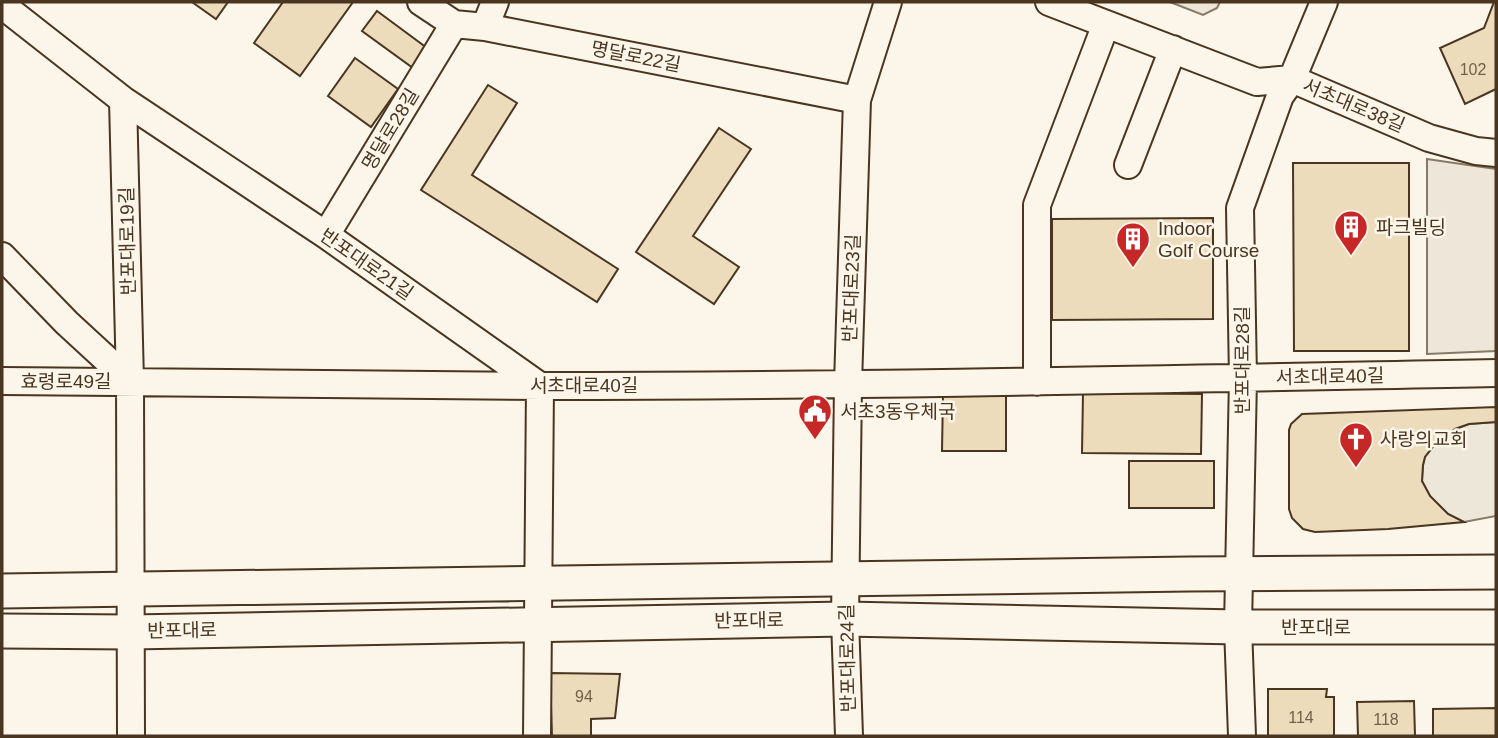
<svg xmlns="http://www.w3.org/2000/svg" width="1498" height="738" font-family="Arial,'Noto Sans KR',sans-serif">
  <rect width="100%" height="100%" fill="#fbf6e9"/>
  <!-- green -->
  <path fill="#ede6d9" stroke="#887966" stroke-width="2" d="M1170,2H1220L1217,8L1203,15Z
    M1427,159L1496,169V351L1427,354Z"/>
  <!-- parking -->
  <path fill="#ede7d9" stroke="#887966" stroke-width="2" d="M1496,422V516L1464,522L1448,514L1430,496L1422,481L1423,465L1425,457L1435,444L1455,429L1469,424Z"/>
  <!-- building -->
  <path fill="#ecdcbc" stroke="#4a3520" stroke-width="2" d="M192,2H228L216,19Z
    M283,2H353L300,76L254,43Z
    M1494,2H1496V89L1465,104L1440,48L1484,28Z
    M377,11L427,48L413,68L362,31Z
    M355,58L398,89L371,127L328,96Z
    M488,85L517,103L472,175L618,269L597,302L421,190Z
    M719,128L751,149L693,236L739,267L714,304L636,252Z
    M1293,163H1409V351H1294Z
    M1213,218V319L1052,320V219Z
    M1083,393L1202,394L1201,454L1082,453Z
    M943,395H1006V451H942Z
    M1496,407V422L1469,424L1455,429L1435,444L1425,457L1423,465L1422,481L1430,496L1448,514L1464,522L1388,529L1315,532L1303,529L1292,518L1289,509V430L1291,424L1302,414Z
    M1129,461H1214V508H1129Z
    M550,673L620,674L615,718L591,719V736H552Z
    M1268,689H1327L1326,697H1334V736H1268Z
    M1414,701L1415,736H1358L1357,702Z
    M1496,708V736H1433V709Z"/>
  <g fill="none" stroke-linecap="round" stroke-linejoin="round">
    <!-- minor casing -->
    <g stroke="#4a3520" stroke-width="30">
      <path id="minor" d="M421,2L454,24L485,27L857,100
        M1049,2L1257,82L1292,79L1429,138L1476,151L1496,153
        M2,5L123,100L326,235L540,386L537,736
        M485,27L495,2
        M123,100L130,381L131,736
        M1128,165L1173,49
        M326,235L454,24
        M2,256L67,323L130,381
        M2,381C182,381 362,386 542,386C860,386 1178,379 1496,373
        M1037,382V205L1106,24
        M849,736L845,619L848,384L857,100L888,2
        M1242,736L1238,627L1243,378L1240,208L1280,96L1292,79L1324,2"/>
    </g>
    <!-- major casing -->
    <g stroke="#4a3520" stroke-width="37">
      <path id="major" d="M2,591L1189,574L1496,572
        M2,631L131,632L845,619L1238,627H1496"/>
    </g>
    <!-- minor -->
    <use href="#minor" stroke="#fbf6e9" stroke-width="26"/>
    <!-- major -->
    <use href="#major" stroke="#fbf6e9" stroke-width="33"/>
  </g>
  <!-- icons -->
  <defs>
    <g id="building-pin" transform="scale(1.75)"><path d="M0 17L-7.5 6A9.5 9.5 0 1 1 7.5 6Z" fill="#c62828" stroke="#fbf6e9"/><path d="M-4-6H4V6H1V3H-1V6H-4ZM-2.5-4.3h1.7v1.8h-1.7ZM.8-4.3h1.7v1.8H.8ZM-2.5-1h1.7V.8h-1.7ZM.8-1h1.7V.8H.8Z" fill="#fff"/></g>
    <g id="civic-pin" transform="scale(1.75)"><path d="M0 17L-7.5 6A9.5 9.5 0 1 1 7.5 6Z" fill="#c62828" stroke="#fbf6e9"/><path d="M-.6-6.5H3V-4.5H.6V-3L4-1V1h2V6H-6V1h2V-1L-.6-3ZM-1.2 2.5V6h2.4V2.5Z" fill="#fff"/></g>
    <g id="church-pin" transform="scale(1.75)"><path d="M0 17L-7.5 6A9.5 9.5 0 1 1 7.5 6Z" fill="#c62828" stroke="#fbf6e9"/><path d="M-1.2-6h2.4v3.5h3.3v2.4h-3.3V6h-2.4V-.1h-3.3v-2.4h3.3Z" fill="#fff"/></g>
  </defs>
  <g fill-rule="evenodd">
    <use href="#building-pin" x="1351" y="227"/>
    <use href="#building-pin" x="1133" y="239"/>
    <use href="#civic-pin" x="815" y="411"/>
    <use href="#church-pin" x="1356" y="439"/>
  </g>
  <g text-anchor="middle" stroke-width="5" stroke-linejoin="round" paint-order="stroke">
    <!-- number labels -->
    <g font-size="16" fill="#725f47">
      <text x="1473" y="75">102</text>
      <text x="584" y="702">94</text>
      <text x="1301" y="723">114</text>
      <text x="1386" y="725">118</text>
    </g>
    <!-- street labels -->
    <g font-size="19" fill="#4a3520" stroke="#fbf6e9">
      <text transform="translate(636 56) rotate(11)" y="7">명달로22길</text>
      <text transform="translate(1354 105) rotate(23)" y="7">서초대로38길</text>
      <text transform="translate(390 129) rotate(-59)" y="7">명달로28길</text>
      <text transform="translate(127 241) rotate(-91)" y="7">반포대로19길</text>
      <text transform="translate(367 264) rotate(35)" y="7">반포대로21길</text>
      <text transform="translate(851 288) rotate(-88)" y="7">반포대로23길</text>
      <text transform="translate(1242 360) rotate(-90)" y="7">반포대로28길</text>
      <text transform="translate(1330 376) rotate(-1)" y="7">서초대로40길</text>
      <text x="66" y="388">효령로49길</text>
      <text x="584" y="392">서초대로40길</text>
      <text transform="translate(749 620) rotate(-1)" y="7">반포대로</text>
      <text x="1316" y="634">반포대로</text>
      <text transform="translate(182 630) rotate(-1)" y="7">반포대로</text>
      <text transform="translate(847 658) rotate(-91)" y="7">반포대로24길</text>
    </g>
    <!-- poi labels -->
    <g font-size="19" fill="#4a3520" stroke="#fbf6e9" text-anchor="start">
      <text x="1376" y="234">파크빌딩</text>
      <text x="1158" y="235">Indoor<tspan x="1158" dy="22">Golf Course</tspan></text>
      <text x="840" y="418">서초3동우체국</text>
      <text x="1380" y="446">사랑의교회</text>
    </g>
  </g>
  <!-- border -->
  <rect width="1498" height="738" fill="none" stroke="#4a3520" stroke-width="7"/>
</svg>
